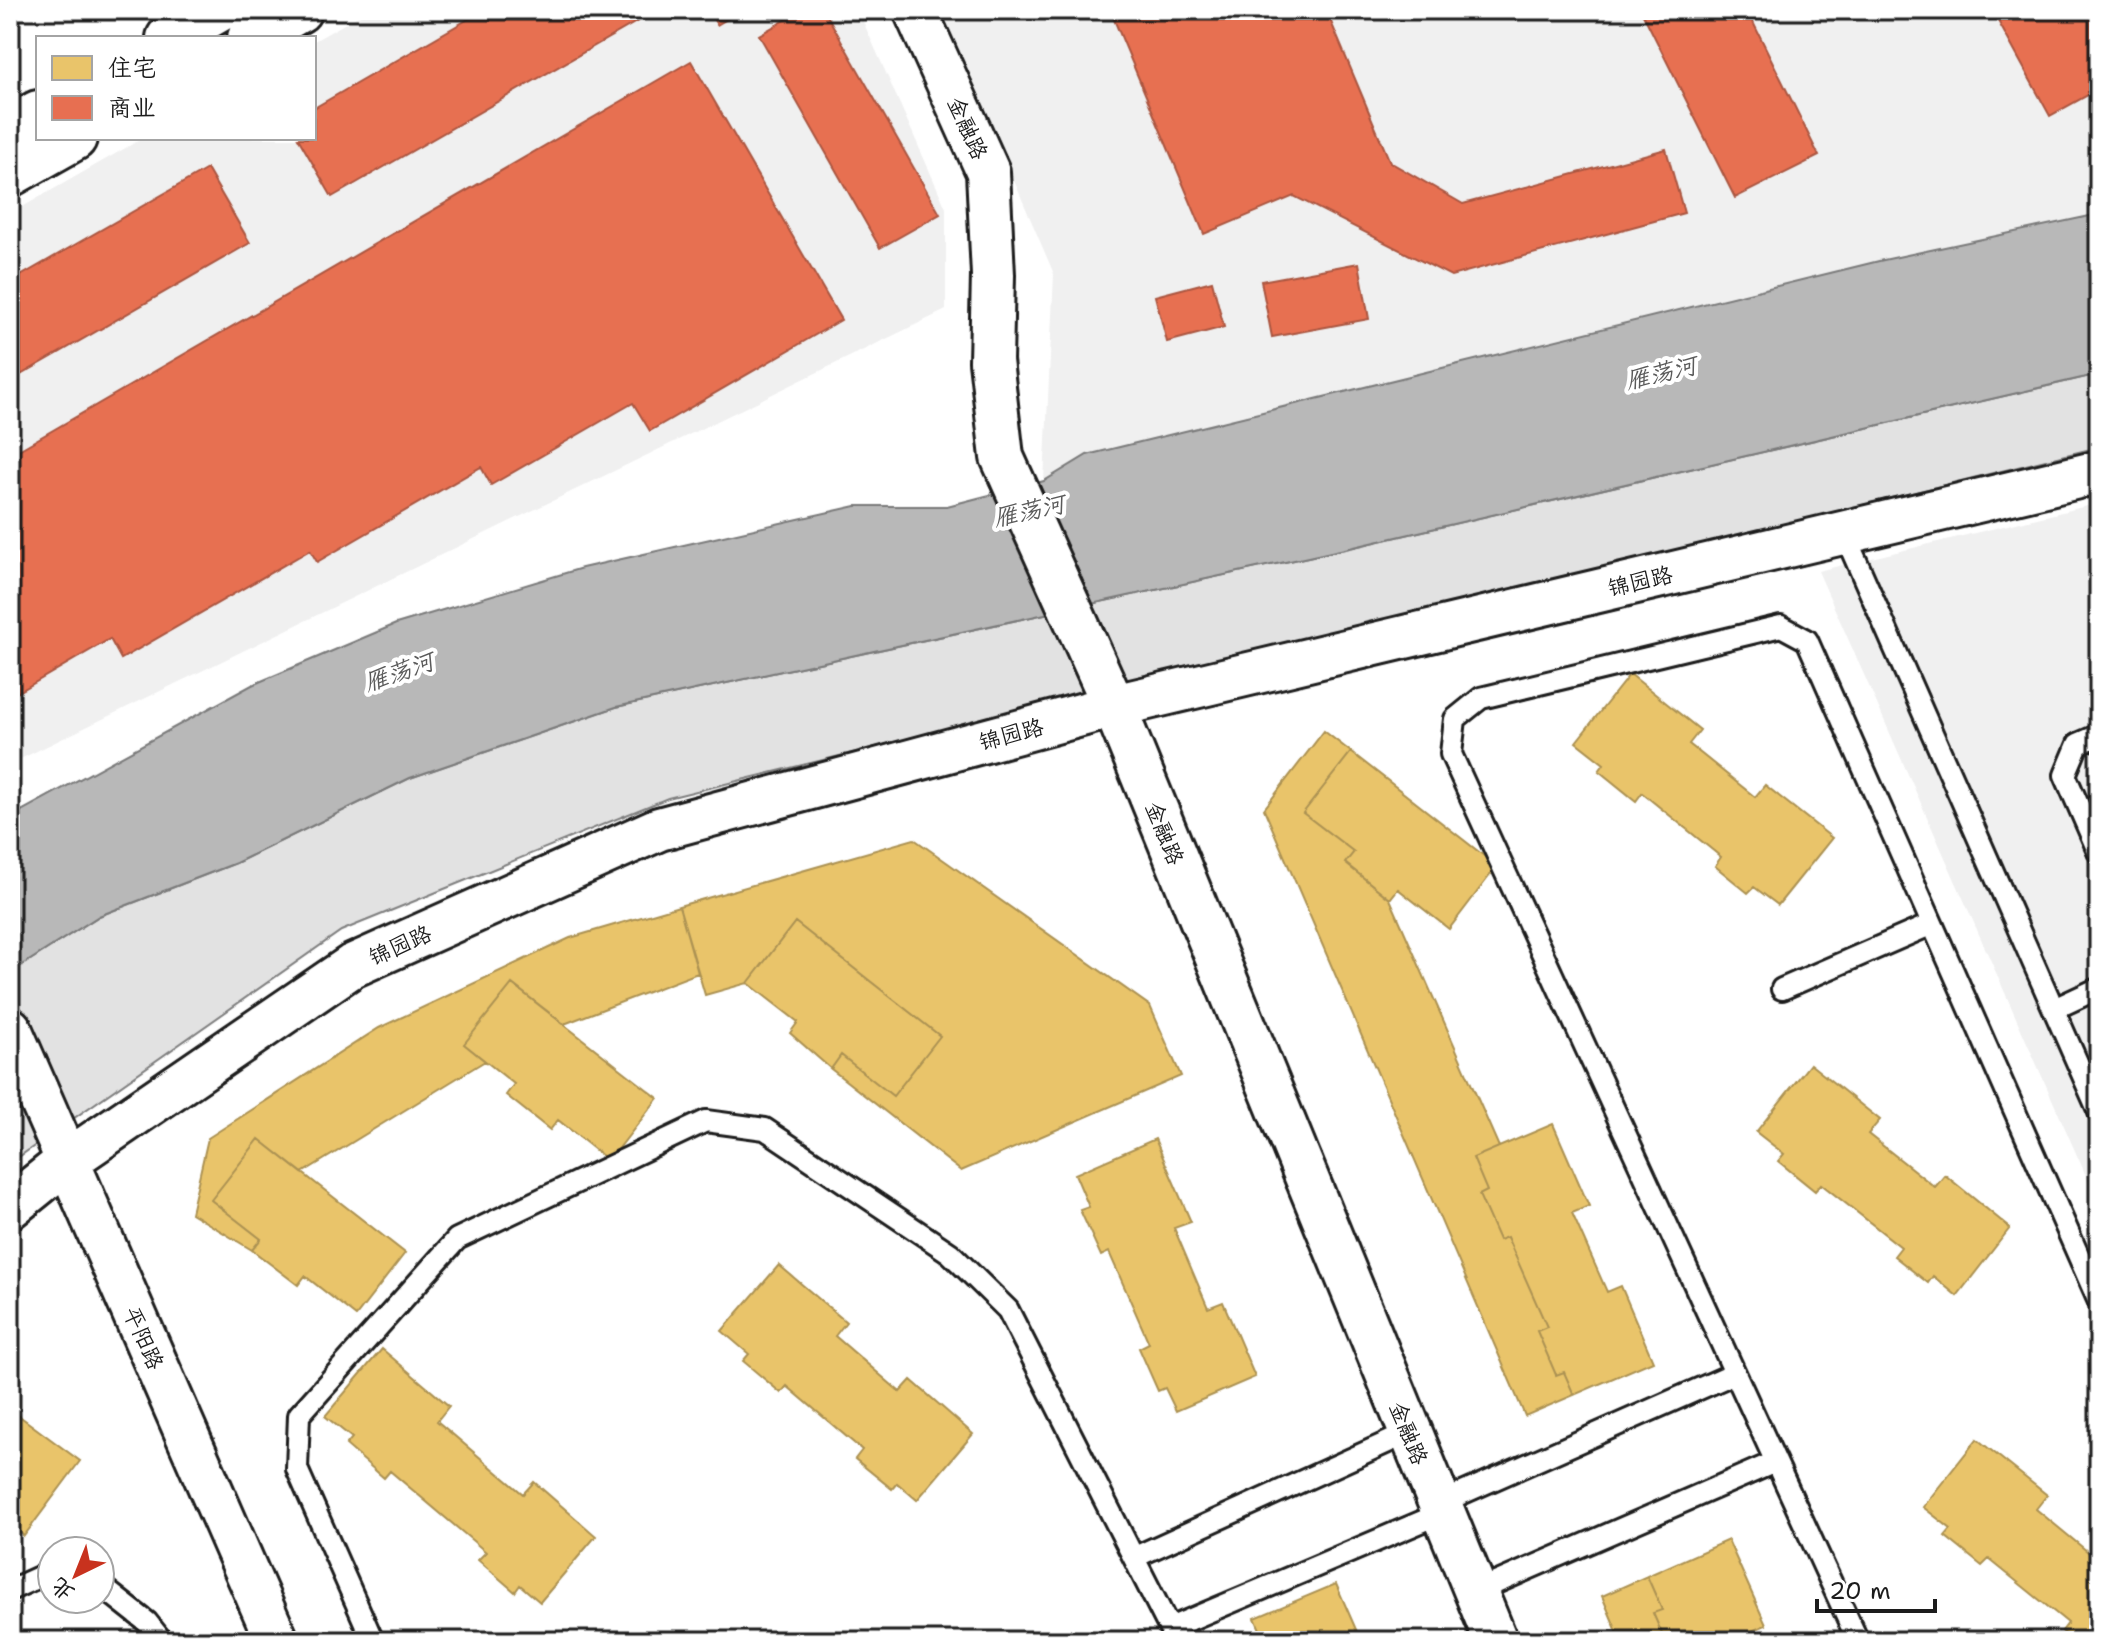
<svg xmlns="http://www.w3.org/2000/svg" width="2109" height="1651" font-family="'Shantell Sans','LXGW WenKai TC',sans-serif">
  <rect width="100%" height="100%" fill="#fff"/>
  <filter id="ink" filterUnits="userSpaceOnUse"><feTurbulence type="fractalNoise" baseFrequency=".0125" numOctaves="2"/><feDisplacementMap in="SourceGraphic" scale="16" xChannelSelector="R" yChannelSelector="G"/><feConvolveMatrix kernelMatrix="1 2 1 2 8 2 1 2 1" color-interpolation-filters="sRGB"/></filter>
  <g filter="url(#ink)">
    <!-- built -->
    <path fill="#f0f0f0" d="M369,10H858L946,208V310L10,764V214L143,138H314V41Z
      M941,10H2099V214L1879,261L1087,455L1044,481L1054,274Z
      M2099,503V1205L1818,571Z"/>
    <!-- green -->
    <path fill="#e2e2e2" stroke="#7f7f7f" stroke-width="2" d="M2099,374V447L668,798L341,931L10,1163V973L99,916L236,863L410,778L616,707L1354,547Z"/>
    <!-- water -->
    <path fill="#b8b8b8" stroke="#7a7a7a" stroke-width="2" d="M2099,214V374L1354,547L616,707L410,778L236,863L99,916L10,973V817L252,685L396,624L582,568L856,506H947L1044,481L1087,455L1879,261Z"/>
    <!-- homes -->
    <path fill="#e9c46a" stroke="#ac9253" stroke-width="2" d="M1630,674L1700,730L1689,744L1755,797L1765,785L1832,838L1778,905L1754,887L1748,893L1715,866L1721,857L1642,793L1636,801L1599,771L1604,764L1576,742Z
      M1324,731L1351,752L1303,813L1354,852L1345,863L1390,899L1499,1147L1473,1158L1487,1191L1479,1195L1499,1240L1507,1237L1547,1327L1537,1331L1556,1375L1564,1372L1574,1395L1525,1416L1264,809Z
      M1351,752L1497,866L1449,929L1398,889L1390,899L1345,863L1354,852L1303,813Z
      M914,839L1150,1006L1181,1076L961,1171L831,1069L841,1055L893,1096L940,1036L795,922L748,983L705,995L679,906Z
      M679,906L698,973L564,1024L512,984L464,1044L485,1061L302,1173L259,1139L211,1200L261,1239L252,1250L191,1213L208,1138L379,1028L570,938Z
      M795,922L940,1036L893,1096L841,1055L831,1069L790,1033L798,1022L748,983Z
      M512,984L658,1098L609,1161L558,1120L550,1130L506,1095L514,1084L464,1044Z
      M1810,1064L1880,1120L1868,1134L1935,1187L1945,1175L2010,1228L1957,1296L1933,1276L1928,1283L1894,1256L1901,1247L1821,1184L1815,1191L1778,1161L1784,1154L1756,1132Z
      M1553,1124L1589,1206L1572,1213L1607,1292L1621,1286L1653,1361L1574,1395L1564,1372L1556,1375L1537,1331L1547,1327L1507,1237L1499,1240L1479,1195L1487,1191L1473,1158Z
      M259,1139L405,1253L356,1316L305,1276L298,1285L252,1250L261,1239L211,1200Z
      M1155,1139L1191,1222L1174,1228L1208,1308L1223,1302L1255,1377L1176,1411L1165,1388L1158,1391L1139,1348L1149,1343L1109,1252L1101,1256L1080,1210L1089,1207L1075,1174Z
      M779,1265L846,1322L835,1336L900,1392L911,1380L973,1434L917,1500L897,1483L892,1489L855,1459L862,1450L787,1386L781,1393L743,1361L749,1354L722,1331Z
      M382,1349L449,1406L437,1421L523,1494L534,1482L596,1536L540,1602L520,1585L515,1592L478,1560L486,1552L390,1471L384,1478L346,1445L352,1438L325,1416Z
      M10,1409L80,1461L24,1536L10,1525Z
      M1977,1439L2047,1495L2036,1509L2099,1561V1641H2074L2062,1631L2068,1623L1989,1559L1982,1566L1945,1536L1951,1529L1923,1507Z
      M1728,1540L1766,1625L1749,1632L1752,1641H1665L1653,1613L1662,1610L1647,1576Z
      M1647,1576L1662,1610L1653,1613L1665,1641H1621L1602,1596Z
      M1336,1584L1361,1641H1265L1255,1618Z"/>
    <!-- shops -->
    <path fill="#e76f51" stroke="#aa5641" stroke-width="2" d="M484,10H657L332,197L298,138H314V108Z
      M708,10H742L717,25Z
      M803,10H824L940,214L880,248L759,35Z
      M1110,10H1326L1390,162L1463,204L1666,149L1684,213L1451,276L1294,196L1204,234Z
      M1641,10H1747L1819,156L1735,198Z
      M1992,10H2099V89L2050,116Z
      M691,61L841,320L650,431L633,403L491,485L481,467L317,562L310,550L121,659L110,639L10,697V455Z
      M207,169L250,243L10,381V282Z
      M1359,263L1369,319L1272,337L1261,281Z
      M1212,281L1224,327L1167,342L1155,296Z"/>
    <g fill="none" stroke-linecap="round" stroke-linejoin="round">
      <!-- lane casing -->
      <g stroke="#1c1c1c" stroke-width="26">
        <path id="lane" d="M1844,533L2099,1112
          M2099,735L2078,744L2065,775L2099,853
          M1782,989L1932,924
          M2054,1009L2099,988
          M1438,1504L1735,1373
          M1135,1557L1408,1433
          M100,1585L147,1622L162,1641
          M10,1590L52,1571
          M1475,1592L1775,1462
          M1170,1628L1442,1513
          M373,1641L297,1469L299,1415L457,1239L706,1121L765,1129L950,1253L1008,1310L1176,1641
          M1858,1641L1451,754L1455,719L1481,698L1781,626L1807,640L2099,1302"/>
      </g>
      <!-- street casing -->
      <g stroke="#1c1c1c" stroke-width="48">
        <path id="street" d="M915,10L988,172L993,275L991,361L1002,457L1114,706L1496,1641
          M10,1029L277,1641
          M10,1207L67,1161L352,966L659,829L1114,706L2099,472"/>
      </g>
      <!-- secondary casing -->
      <g stroke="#1c1c1c" stroke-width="50">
        <path id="secondary" d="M169,38L218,10
          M250,38L299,10
          M10,129L38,113
          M10,174L74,138"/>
      </g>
      <!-- lane -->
      <use href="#lane" stroke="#fff" stroke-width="20"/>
      <!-- street -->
      <use href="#street" stroke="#fff" stroke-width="42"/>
      <!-- secondary -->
      <use href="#secondary" stroke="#fff" stroke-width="44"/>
    </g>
  </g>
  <g text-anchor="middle" stroke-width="8" stroke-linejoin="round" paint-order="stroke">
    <!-- street labels -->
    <g font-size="22" fill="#1c1c1c" stroke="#fff">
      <text transform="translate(968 128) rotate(66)" y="8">金融路</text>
      <text transform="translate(1640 581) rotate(-13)" y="8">锦园路</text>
      <text transform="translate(1011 734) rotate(-15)" y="8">锦园路</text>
      <text transform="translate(1165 833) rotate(68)" y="8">金融路</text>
      <text transform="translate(400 945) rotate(-24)" y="8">锦园路</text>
      <text transform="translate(144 1338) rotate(66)" y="8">平阳路</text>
      <text transform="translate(1409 1433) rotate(68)" y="8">金融路</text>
    </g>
    <!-- water labels -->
    <g font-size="24" font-style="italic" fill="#5a5a5a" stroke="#fff">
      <text transform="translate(1661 373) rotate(-13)" y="8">雁荡河</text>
      <text transform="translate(1029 511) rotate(-12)" y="8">雁荡河</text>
      <text transform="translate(399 672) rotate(-19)" y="8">雁荡河</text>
    </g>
  </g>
  <!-- margin -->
  <rect width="2109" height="1651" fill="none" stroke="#fff" stroke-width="40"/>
  <rect x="20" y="20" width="2069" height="1611" fill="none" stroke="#1c1c1c" stroke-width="3" filter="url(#ink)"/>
  <!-- legend -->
  <rect x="36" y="36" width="280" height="104" fill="#ffffff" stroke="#a4a4a4" stroke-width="2"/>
  <rect x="52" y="56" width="40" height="24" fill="#e9c46a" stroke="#a4a4a4" stroke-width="2"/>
  <text x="108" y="76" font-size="24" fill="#1c1c1c">住宅</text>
  <rect x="52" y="96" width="40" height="24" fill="#e76f51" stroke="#a4a4a4" stroke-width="2"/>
  <text x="108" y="116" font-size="24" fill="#1c1c1c">商业</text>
  <!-- north arrow -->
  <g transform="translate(76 1575) rotate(223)"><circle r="38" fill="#ffffff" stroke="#a4a4a4" stroke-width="2"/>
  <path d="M0-6L14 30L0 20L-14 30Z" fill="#c8321e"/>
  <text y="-12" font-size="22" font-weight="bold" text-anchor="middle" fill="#1c1c1c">北</text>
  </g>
  <!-- scale -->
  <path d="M1817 1599v12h118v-12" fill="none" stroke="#1c1c1c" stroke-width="4"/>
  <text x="1829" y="1599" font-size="24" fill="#1c1c1c" stroke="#ffffff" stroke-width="6" paint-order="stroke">20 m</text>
</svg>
